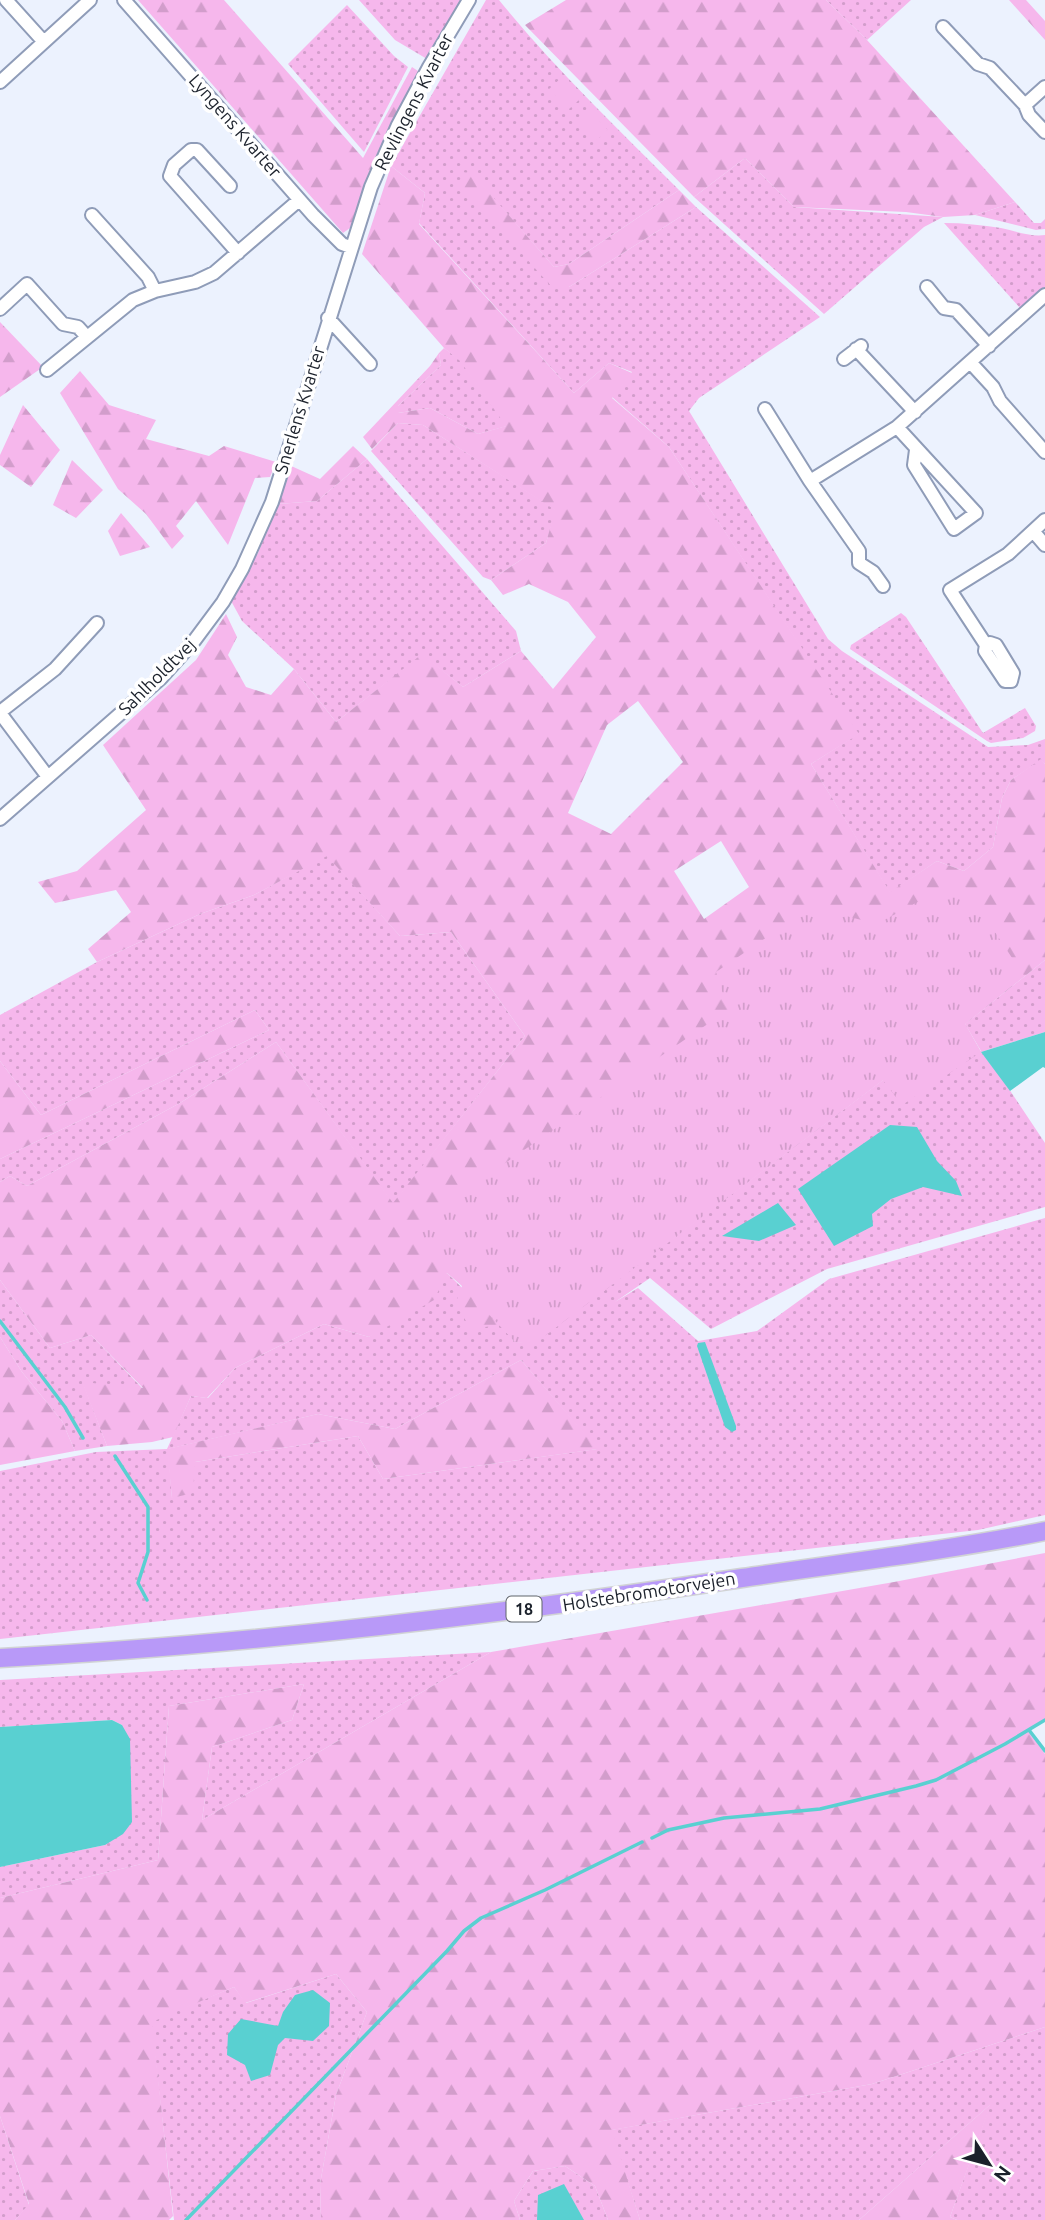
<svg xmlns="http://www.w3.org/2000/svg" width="1045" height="2220" font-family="Ubuntu,sans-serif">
  <defs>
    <pattern id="grass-dots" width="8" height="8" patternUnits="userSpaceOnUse" patternTransform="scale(1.75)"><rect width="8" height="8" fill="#f6b7ec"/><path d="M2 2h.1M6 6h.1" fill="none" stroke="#d29dcb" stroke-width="1.8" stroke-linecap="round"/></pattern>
    <pattern id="forest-firs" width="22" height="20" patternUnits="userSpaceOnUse" patternTransform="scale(1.75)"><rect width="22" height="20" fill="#f6b7ec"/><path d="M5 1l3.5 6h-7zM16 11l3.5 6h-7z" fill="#d29dcb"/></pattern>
    <pattern id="park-tufts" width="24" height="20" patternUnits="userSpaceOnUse" patternTransform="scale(1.75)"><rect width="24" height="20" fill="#f6b7ec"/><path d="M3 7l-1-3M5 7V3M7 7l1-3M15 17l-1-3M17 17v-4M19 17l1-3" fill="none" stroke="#d29dcb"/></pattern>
  </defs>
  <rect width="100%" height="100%" fill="#ecf2fe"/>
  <!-- grass -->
  <path fill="url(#grass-dots)" fill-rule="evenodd" d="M359,0H463L427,59L395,40Z
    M486,0H499C554,68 617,128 679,190L569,264L554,267L472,174L569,287L696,207L820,317L699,398L689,411L828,639L842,651L988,747L1028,745L1045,739V764L1041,760L1011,780L1002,798L993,847L964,871L937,861L890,893L811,764L858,734L669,447L612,397L632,372L609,363L574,393L419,223L425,193L391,166Z
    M826,0H911L867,40Z
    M347,5L394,56L408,67L364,152L288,64Z
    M745,158L794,207L943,217L924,227L824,314L694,197Z
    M1015,202L1034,223H1041L1045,219V229L1036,230L975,215Z
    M944,223C963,223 982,225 1001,228C1016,231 1030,237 1045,235V287L1020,308Z
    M444,348L460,360L507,426L478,434L430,408L398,413V406L441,365L439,353Z
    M398,423L423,425L556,510L546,543L491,580L483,577L371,451Z
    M367,459L516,631L521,651L463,687L422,655L336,722L294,669L242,621L230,599L258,553L278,504L317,501Z
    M901,613L906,617L983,733L1025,708L1036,726L1035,731L1023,738L991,743L987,741L850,649L851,645Z
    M327,855L400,936L451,932L525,1036L393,1204L276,1042L180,1103L27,1186L10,1176L0,1182V1159L269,1030L255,1010L41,1115L0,1061V1015L97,962L200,914L254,895Z
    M1045,960V1032L981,1052L1003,1080L1045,1143V1207L827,1269L711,1329L650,1278L615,1302L638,1288L698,1341L757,1331L829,1279L1045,1218V1515L978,1530L0,1639V1471L96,1452L167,1449L191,1396L208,1398L235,1368L324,1324L369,1337L447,1273L500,1325L515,1342L534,1343L883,1080L981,1051L965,1024ZM521,1360L597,1449L383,1479L358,1436L195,1462L172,1498L168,1449L318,1414L395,1429Z
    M0,1280L50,1348L91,1335L143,1389L83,1383L107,1446L75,1451L62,1421L22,1372L0,1337Z
    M491,1652L202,1820L212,1747L292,1720L304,1684L169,1706L158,1860L0,1898V1867L105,1845L122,1725L112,1720L0,1727V1680Z
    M336,1974L367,2012L336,2095L320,2184L321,2220H174L151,2021L234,1987L246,2003Z
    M1045,2027V2220H957L950,2217L990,2105L859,2220H640L611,2130L872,2084Z
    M0,2116L29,2205L15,2220H0Z
    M565,2166L595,2186L608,2220H520L514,2201L533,2171Z"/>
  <!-- forest -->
  <path fill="url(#forest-firs)" fill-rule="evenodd" d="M138,0H224L363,158L412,67L418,71L373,164L350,228L343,233Z
    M566,0H826L867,40L1015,202L975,215L943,217L906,212L794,207L745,158L694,197L525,25Z
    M1009,0H1026L1045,21V40Z
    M391,166L425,193L419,224L574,393L609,363L632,373L612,398L669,447L859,734L811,764L890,892L937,861L964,871L993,847L1002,798L1011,780L1041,759L1045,764V960L965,1024L981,1052L902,1105L883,1080L534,1344L515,1342L500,1325L470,1329L456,1302L462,1286L447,1273L434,1300L369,1337L324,1324L235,1368L207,1398L191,1396L173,1437L152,1442L107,1446L82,1382L143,1388L91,1335L50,1348L0,1280V1182L10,1176L27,1186L180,1103L276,1042L393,1203L525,1036L451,932L400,936L327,856L254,895L200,914L97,962L88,949L131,912L116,890L55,903L38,882L77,871L146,810L103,745L196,660L226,614L237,637L228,655L246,687L271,695L294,669L336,722L422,654L463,687L521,651L553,689L596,637L568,602L529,584L503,595L491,580L546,543L555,510L423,425L398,423L372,449L363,437L430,366L439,353L441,365L398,406V413L430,408L478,434L506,426L460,361L444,348L362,254ZM638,701L683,762L611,834L568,813L607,725ZM721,841L749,887L704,919L674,871Z
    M460,172L472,173L554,267L569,264L679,190L696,207L569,287L550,285L464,189Z
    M0,322L43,367L0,397Z
    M80,371L109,405L156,420L146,439L209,456L224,446L276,462L270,477L255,478L228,545L196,501L176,526L184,536L172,549L146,514L118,489L60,393Z
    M23,405L60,450L31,487L0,465V455Z
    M353,446L367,459L317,501L278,504L289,465L320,479Z
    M72,460L103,490L76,518L53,505Z
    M121,513L150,547L120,556L108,531Z
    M255,1010L269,1030L0,1159V1061L41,1115Z
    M0,1337L22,1372L62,1421L75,1451L0,1465Z
    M521,1360L598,1449L383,1479L358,1436L195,1462L193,1493L172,1498L167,1449L318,1414L395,1429Z
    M1045,1553V1719L1029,1730L1045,1754V2027L872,2084L612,2130L640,2220H608L595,2186L565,2166L533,2171L514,2201L520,2220H321L320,2184L336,2095L367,2012L336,1974L245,2003L234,1987L152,2022L173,2216L169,2220H15L29,2204L0,2116V1898L158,1860L169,1706L304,1684L292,1720L212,1747L202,1820L491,1652L894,1582Z
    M991,2104L950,2217L957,2220H859Z"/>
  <!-- park -->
  <path fill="url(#park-tufts)" d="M960,879L1024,976L965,1024L981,1052L902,1105L883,1080L534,1344L515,1342L409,1229L728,1010L716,972L811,907L877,924Z"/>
  <!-- pitch -->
  <path fill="#f6b7ec" d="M560,79L579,100L568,110L549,89Z
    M589,109L608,130L597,140L578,119Z"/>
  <!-- water -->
  <path fill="#59d0d1" d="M1045,1032V1068L1043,1067L1010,1091L981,1052Z
    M890,1125L917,1127L937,1161L956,1181L962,1196L923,1187L891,1199L872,1214L873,1226L834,1246L798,1189Z
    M778,1203L796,1225L759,1241L722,1236Z
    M705,1342L736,1426V1430L732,1432L725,1427L697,1346L698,1343Z
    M112,1720L122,1725L130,1739L132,1822L123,1834L105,1845L0,1867V1727Z
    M313,1990L330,2003L329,2026L313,2041L285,2038L278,2045L270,2075L251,2081L245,2065L227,2055L228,2034L241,2019L278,2026L283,2012L295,1995Z
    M564,2184L584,2220H537L538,2195Z"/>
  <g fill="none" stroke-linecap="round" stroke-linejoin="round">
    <!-- stream -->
    <path stroke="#59d0d1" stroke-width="3.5" d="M0,1321L65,1407L83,1438
      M115,1456L148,1507V1552L138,1583L147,1600
      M1029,1730L1045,1751
      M652,1838L668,1830L724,1818L820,1809L916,1786L936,1780L1005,1744L1045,1720
      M186,2220L447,1951L464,1931L481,1918L545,1890L642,1842"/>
    <!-- minor casing -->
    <g stroke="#8f9cb8" stroke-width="16">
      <path id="minor" d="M6,0L44,42
        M124,0L313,215L342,244L350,247
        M943,27L978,64L990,68L1025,105L1029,115L1045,132
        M0,82L90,0
        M1025,105L1045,87
        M230,186L197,150H191L174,165L170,176L238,253
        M92,215L148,277L155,291
        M927,287L944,308L956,310L989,346
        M0,309L27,284L63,324L78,327L87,337
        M328,318L370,364
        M856,349L915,412
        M844,359L861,346
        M970,362L993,387L1000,401L1045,452
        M47,370L133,300L155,291L195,282L214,273L299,200
        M765,409L810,481
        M897,427L976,513L954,529L914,465L916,450
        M1033,531L1045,545
        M883,586L873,572L859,563V551L810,481L897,427L1045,295
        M986,645L990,643L996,645L1013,673L1011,681H1005L985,651L986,645L950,590L1008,554L1045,520
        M0,712L55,669L97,623
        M0,713L48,777
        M0,819L161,678L194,641L223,602L242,569L272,502L371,187L398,125L429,67L469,0"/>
    </g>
    <!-- highway casing -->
    <g stroke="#d1d3d5" stroke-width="21">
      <path id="highway" d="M0,1658C248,1645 496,1615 742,1578C843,1563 945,1551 1045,1531"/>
    </g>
    <!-- minor -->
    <use href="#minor" stroke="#fff" stroke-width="12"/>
    <!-- highway -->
    <use href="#highway" stroke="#b899f8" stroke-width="18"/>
  </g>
  <g text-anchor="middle" stroke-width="7" stroke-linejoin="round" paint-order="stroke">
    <!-- shield labels -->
    <rect fill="#fff" stroke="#5f646b" stroke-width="2" x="506.5" y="1596.5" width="35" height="25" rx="5"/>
    <g font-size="16" font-weight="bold" fill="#1b212b">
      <text x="524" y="1615">18</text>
    </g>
    <!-- street labels -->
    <g font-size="18" fill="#1b212b" stroke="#fff">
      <text transform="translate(414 102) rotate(-63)" y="6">Revlingens Kvarter</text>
      <text transform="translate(235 126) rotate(49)" y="6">Lyngens Kvarter</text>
      <text transform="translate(300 410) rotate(-73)" y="6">Snerlens Kvarter</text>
      <text transform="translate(157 677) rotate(-45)" y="6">Sahlholdtvej</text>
      <text transform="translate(649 1592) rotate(-9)" y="6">Holstebromotorvejen</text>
    </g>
  </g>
  <!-- north arrow -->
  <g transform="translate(989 2164) rotate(126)" stroke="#ffffff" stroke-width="5" paint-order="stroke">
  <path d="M0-5L12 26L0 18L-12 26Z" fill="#1b212b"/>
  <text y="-10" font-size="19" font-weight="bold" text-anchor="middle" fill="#1b212b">N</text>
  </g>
</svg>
